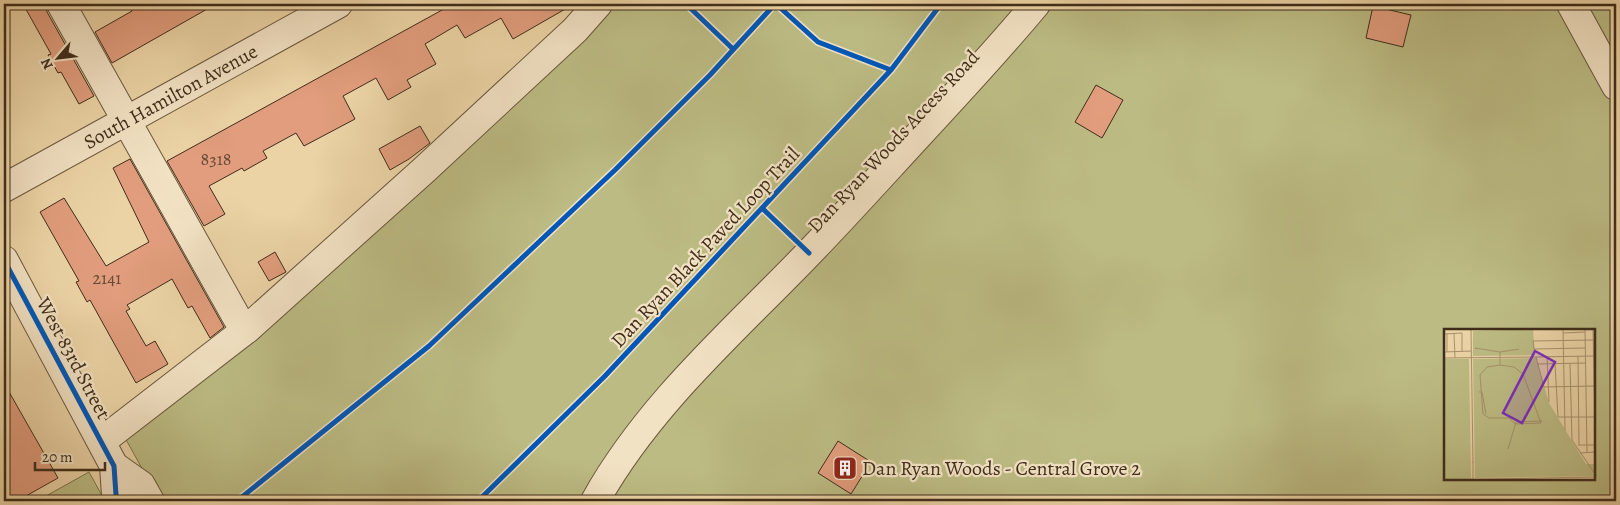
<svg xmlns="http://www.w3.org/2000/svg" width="1620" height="505" font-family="Alegreya,serif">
  <rect width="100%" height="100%" fill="#ebd3a5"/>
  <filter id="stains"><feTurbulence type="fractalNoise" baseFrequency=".004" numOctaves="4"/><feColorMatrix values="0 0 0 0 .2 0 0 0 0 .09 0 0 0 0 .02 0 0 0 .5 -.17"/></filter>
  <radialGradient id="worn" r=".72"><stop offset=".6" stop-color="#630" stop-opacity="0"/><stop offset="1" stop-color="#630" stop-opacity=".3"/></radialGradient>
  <!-- green -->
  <path fill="#bcbb83" stroke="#7e744e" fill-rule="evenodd" d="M606,4H1616V501H160L124,436ZM1445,330H1594V479H1445Z
    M89,472L105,501H37Z"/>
  <!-- building -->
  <path fill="#e19d7d" stroke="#3f2d1a" d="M23,4H45L47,12L94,96L79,104L61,72L58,73L48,55L51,54Z
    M128,4H216L112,63L95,32L132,11Z
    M453,4H574L513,39L501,18L465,38L457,25L425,44L436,64L407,80L411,87L388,100L376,78L343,96L355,119L304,146L296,133L263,151L267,158L244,171L242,168L209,186L225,214L204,226L167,161Z
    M1373,6L1411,15L1403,47L1366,38Z
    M1096,85L1123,100L1102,138L1075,122Z
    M420,126L430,143L409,159L390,170L379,149Z
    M130,159L224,327L210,338L192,306L188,308L172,279L127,305L130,309L126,311L146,346L155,341L168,364L136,383L90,300L87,302L76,282L79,281L40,212L64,198L106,266L149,242L113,168Z
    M275,252L286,272L269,281L258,262Z
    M4,383L58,478L17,501H4Z
    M838,441L871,462L851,494L818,473Z"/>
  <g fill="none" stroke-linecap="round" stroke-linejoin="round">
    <!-- minor casing -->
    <g stroke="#6a563d" stroke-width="30">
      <g id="minor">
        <path d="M61,4L237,318L247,329"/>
        <path d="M1571,4L1616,86"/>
        <path id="s1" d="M4,188L338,4"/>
        <path d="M4,260L114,466L116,495L120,501"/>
        <path d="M102,441L247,329L423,171L575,30L598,4"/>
        <path d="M114,466L141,485L150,501"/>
        <path d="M595,501C649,404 733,332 809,253C845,216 880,177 915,139C956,95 997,51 1036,4"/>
      </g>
    </g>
    <!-- minor -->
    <use href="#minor" stroke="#f2e2c4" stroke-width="28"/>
    <!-- cycleway casing -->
    <g stroke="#f2e2c4" stroke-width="8">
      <path id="cycleway" d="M686,4L733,49
        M776,4L818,42L891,70
        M762,208L809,253
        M4,260L114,466L116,495L120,501
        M237,501L429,346L615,170L710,75L775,4
        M478,501L605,376L891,70L941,4"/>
    </g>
    <!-- cycleway -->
    <use href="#cycleway" stroke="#0057b8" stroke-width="5"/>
  </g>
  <!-- icons -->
  <defs>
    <g id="building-square" transform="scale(1.25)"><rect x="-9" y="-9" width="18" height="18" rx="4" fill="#8f2418" stroke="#f2e2c4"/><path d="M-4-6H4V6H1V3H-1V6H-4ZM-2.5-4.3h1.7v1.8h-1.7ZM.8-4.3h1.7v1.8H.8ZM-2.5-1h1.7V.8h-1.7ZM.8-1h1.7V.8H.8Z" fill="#fff"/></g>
  </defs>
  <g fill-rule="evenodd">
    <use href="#building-square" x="845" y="468"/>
  </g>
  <g text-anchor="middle" stroke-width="4.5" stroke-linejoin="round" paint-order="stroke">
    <!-- number labels -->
    <g font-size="18" fill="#684933">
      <text x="216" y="165">8318</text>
      <text x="107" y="284">2141</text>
    </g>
    <!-- street labels -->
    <g font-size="20" fill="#3f2d1a" stroke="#f2e2c4">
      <text dy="7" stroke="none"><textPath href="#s1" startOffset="190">South Hamilton Avenue</textPath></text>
      <text transform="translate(893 141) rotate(-47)" y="7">Dan Ryan Woods Access Road</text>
      <text transform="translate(705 247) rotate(-47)" y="7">Dan Ryan Black Paved Loop Trail</text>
      <text transform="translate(74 358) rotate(62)" y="7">West 83rd Street</text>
    </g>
    <!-- poi labels -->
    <g font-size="20" fill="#3f2d1a" stroke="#f2e2c4" text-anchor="start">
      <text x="862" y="475">Dan Ryan Woods - Central Grove 2</text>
    </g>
  </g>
  <!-- overview -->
  <g transform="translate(1444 329)">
    <rect width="151" height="151" fill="#ebd3a5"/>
    <path d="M89,0L91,26L29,27V2ZM92,29L105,74L142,135H150V147L31,149L29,30ZM0,30H25L27,151H0Z" fill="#bcbb83"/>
    <path fill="none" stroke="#a6916d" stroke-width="1" d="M27,0L29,134M119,0L121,101M141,0L143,123M149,0L152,147M3,4V23M10,4L11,29M119,4L141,3M0,5L18,4V22M141,19L90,20L89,12L149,11M34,20L31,19L56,23V36M0,23L27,22M56,23L75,20M103,27L105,73M134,27L135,116M91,28L150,27M92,28L100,58L151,57M0,29L91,28M93,35L142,34M111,35L114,88H151M126,35L128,111L151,145M56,36L70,38L79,45L97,94L71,95L65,89H45L39,85L36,46L43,38ZM35,63H38L42,85M134,116H151M64,120L72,93L98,92M136,124L151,123M29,133V151M0,151L152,148"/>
    <path fill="#7b2cbf" fill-opacity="0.15" stroke="#7b2cbf" stroke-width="2.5" d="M91,22L111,33L78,94L59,84Z"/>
    <rect width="151" height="151" fill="none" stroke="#3f2d1a" stroke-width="2.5"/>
  </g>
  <!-- margin -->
  <rect width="1620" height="505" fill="none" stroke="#ebd3a5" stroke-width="20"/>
  <rect x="5" y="5" width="1610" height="495" fill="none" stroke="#3f2d1a" stroke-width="2.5"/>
  <rect x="10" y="10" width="1600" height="485" fill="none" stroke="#3f2d1a"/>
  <!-- north arrow -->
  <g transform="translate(58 58) rotate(242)" stroke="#f2e2c4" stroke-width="4" paint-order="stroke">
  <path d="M0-4L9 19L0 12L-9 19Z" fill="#3f2d1a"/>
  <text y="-8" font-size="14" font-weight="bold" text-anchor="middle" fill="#3f2d1a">N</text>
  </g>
  <!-- scale -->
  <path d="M35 462v8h70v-8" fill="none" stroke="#3f2d1a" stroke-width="2.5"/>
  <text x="42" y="462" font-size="15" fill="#3f2d1a" stroke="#f2e2c4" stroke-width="4" paint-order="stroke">20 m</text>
  <rect width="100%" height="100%" filter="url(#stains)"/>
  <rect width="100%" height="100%" fill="url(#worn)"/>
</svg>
